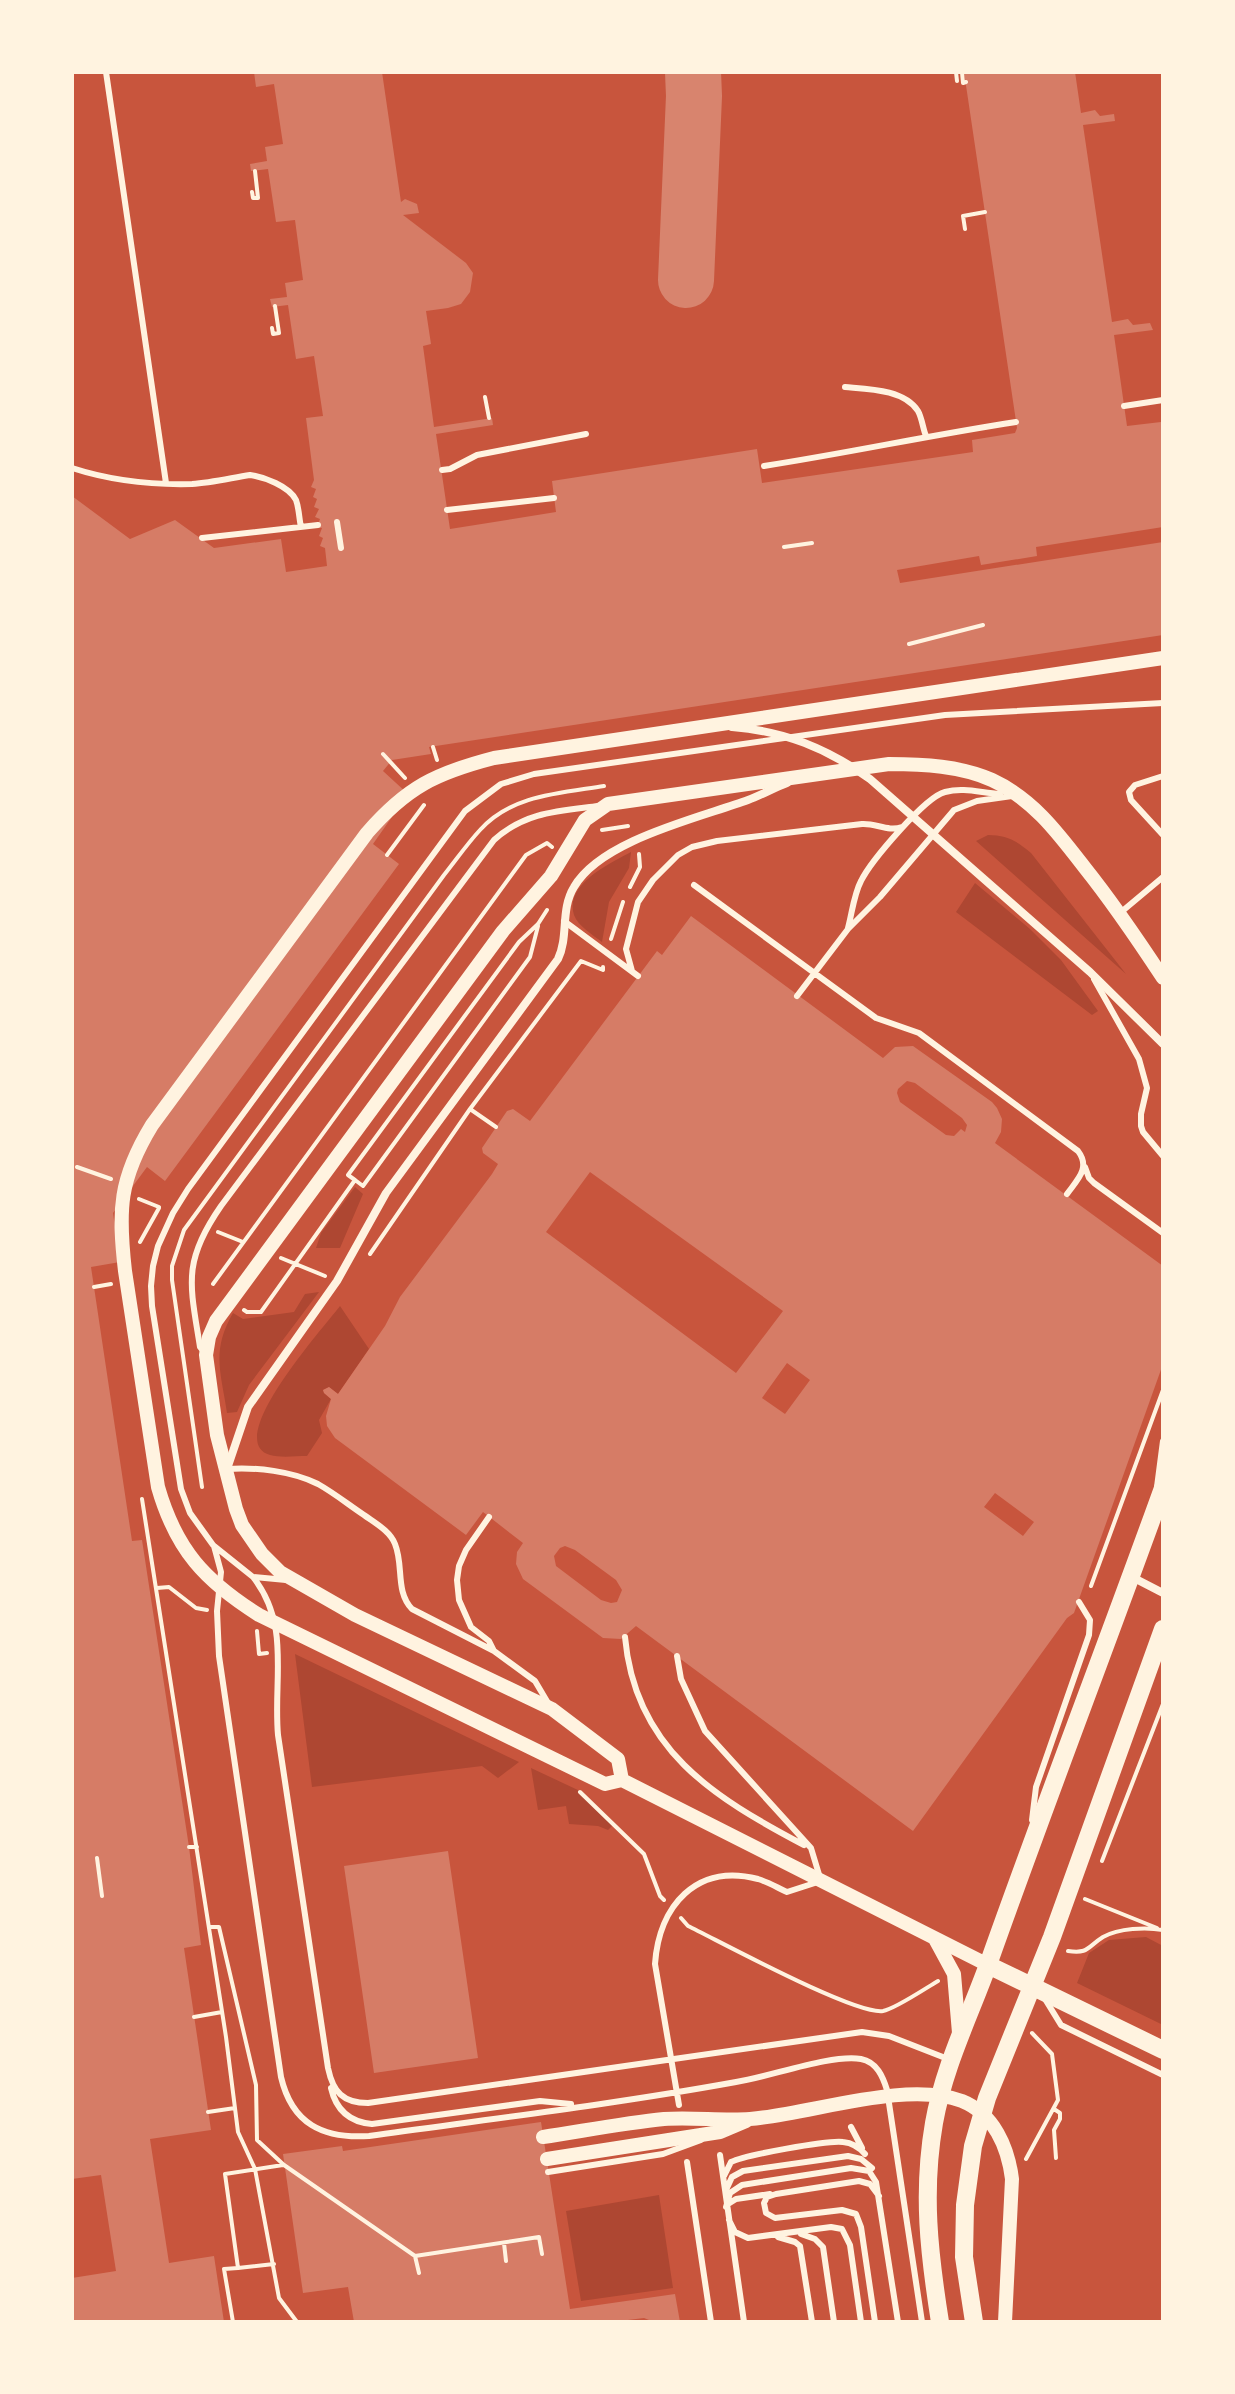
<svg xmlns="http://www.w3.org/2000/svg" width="1235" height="2394" font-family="'Fira Sans',sans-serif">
  <rect width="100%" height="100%" fill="#c8553d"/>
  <!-- green -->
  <path fill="#ae4732" d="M988,835C1007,835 1017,841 1031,853L1126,974L976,841Z
    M631,852L629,868L609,902L602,942C593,935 578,926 574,915C564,884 611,863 631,852Z
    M975,883L1030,929L1061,960L1098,1011L1092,1015L956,912Z
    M355,1187L363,1194L340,1248H316L321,1233Z
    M319,1292L249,1385L237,1412L227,1413C221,1372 211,1351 233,1313L243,1319L294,1312L305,1294Z
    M340,1306L369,1349L338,1394L329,1387L323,1390L324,1393L331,1399L319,1420L322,1433L307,1456C296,1456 280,1458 270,1455C221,1441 326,1325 340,1306Z
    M295,1654L519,1762L498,1778L482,1766L312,1787Z
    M531,1768L580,1791L614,1824L608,1830L598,1826L569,1824L566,1806L538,1810Z
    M1146,1937L1163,1946V2025L1077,1983L1089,1953L1109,1940Z
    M659,2195L673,2288L581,2301L566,2211Z"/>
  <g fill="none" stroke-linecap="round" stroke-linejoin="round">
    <!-- taxiway -->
    <path stroke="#d8846e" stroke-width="56" d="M686,280L694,96L693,72"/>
  </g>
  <!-- building -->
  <path fill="#d67c66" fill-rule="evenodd" d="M254,72H382L401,202L405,199L417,204L419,213L403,215L466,263L473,273L470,292L461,304L448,308L426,311L431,344L423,346L434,427L492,418L493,425L436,434L450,529L556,512L552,481L757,449L762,483L973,452L972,440L1015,433L1017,428L964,72H1075L1081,113L1095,110L1100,116L1114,114L1115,121L1083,125L1112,322L1128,319L1133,325L1150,323L1153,330L1114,335L1127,426L1161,422L1163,435V527L1036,547L1037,556L981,565L979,556L897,570L900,583L1163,542V635L429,747L431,754L392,760L383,771L408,794L373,844L399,864L165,1181L147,1167L113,1213L120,1262L91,1267L132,1541L142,1540L189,1847L201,1945L184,1948L211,2130L150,2139L169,2263L214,2256L224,2322H72V2278L116,2271L101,2175L72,2179V496L130,539L175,520L214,548L281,539L286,572L327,566L325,548L320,546L323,538L319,536L322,528L317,527L320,519L315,517L319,509L314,507L317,499L313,497L316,489L311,487L314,480L306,418L323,416L314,356L296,359L288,305L272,307L270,299L287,297L285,283L303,280L295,220L276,222L268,169L251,171L250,164L267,161L265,147L283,144L274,84L256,87Z
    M691,916L883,1058L895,1047L913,1046L992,1102L997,1108L1002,1119L1001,1132L995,1143L1163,1266V1364L1074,1613L1067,1618L913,1831L636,1626L621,1639L603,1638L523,1579L516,1564L517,1552L523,1543L483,1512L466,1535L335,1438L327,1426L326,1416L331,1399L324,1393L323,1390L329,1387L338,1394L385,1326L400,1297L492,1174L498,1164L483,1153L482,1148L507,1111L513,1109L530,1121L657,951L662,955ZM907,1081L915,1083L962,1118L967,1125L965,1132L961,1129L954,1136L946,1135L900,1102L897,1093L898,1089ZM590,1172L783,1311L736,1373L546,1232ZM787,1363L810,1380L785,1414L762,1398ZM995,1493L1034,1522L1023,1536L984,1507ZM565,1546L575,1550L616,1580L622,1590L617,1602L611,1603L601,1600L556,1566L554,1556L560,1548Z
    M448,1851L478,2058L374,2073L344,1866Z
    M541,2122L570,2309L675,2294L680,2322H654L644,2318L612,2322H354L348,2287L303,2293L283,2154L342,2146L343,2151Z"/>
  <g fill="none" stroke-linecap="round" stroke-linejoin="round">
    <!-- path -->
    <path stroke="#fff3e0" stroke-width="4" d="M956,72L957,81
      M962,72L963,83L966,82
      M252,192L253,198H258L255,171
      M965,229L963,216L985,212
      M272,328L273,334L279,333L275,306
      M485,397L489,418
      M784,547L812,543
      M909,644L983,625
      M433,747L437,760
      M383,754L405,778
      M602,830L628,826
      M387,855L424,805
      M630,887L640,867L639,854
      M611,939L623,902
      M470,1109L496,1127
      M77,1167L111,1179
      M355,1180L363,1186L530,957L538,926
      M139,1199L159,1207
      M218,1232L243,1242
      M140,1242L159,1208
      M370,1254L470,1109L581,961L603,970V967
      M281,1258L325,1276
      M213,1284L526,855L547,843L552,847
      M94,1287L111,1284
      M244,1310L247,1312H261L355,1180L348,1175L519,942L538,924L547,910
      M202,1487L172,1280V1266L184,1230L444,875C456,860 467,844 480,830C511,795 560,793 604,786
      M142,1499L226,2037L238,2132L255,2169L279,2298L297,2322
      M1091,1586L1163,1390
      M157,1588L169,1587L196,1608L207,1610
      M257,1631L259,1654L267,1653
      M580,1792L644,1854L660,1896L664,1900
      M189,1847H197
      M97,1858L102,1896
      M1102,1861L1163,1704
      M1085,1899L1157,1928
      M681,1918L688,1926C721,1942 855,2015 883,2011C895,2009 926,1988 938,1981
      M209,1927H219L256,2085L257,2140L284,2165L415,2256L539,2237L542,2254
      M1068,1951C1089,1954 1087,1947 1103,1937C1119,1928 1146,1927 1163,1930
      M194,2017L222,2012
      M1054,2109L1060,2113V2119L1054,2130L1056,2158
      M208,2112L235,2108
      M1026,2159L1058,2100L1052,2054L1032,2033
      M504,2243L506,2261
      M415,2256L419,2273
      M238,2268L274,2264
      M233,2322L224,2269L238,2268L225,2174L283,2165"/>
    <!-- service -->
    <path stroke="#fff3e0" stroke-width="6" d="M106,72L166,483
      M845,387C867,389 904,389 918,411C922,418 923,429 926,436
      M1124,406L1163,400
      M764,466C848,453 931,435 1016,422
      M72,468C109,480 153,485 192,484C211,483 231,478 250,475C264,477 289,486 296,500C299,508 299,518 301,527
      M442,470L450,469L477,455L586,434
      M447,510L554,498
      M337,522L341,548
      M202,538L318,525
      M1163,776L1135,785L1129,792L1131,800L1163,835
      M694,885L876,1018L919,1033L1078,1151C1091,1168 1077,1180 1067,1194
      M1120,913L1163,877
      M564,921L638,976
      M848,928C852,913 854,894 861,881C871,861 925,797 945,792C964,787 981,793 1000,794
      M632,971L626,949L638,902L653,880L678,855L692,847L717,841L862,824C876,823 888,832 902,827
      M1094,979L1139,1059L1147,1088L1141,1114V1126L1143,1132L1163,1156
      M797,996L848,929L880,897L954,810L977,801L1012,796
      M1085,1167L1089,1178L1094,1183L1163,1233
      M204,1352L200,1347C190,1284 182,1262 221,1206L494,840C525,812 558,811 598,806
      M227,1469C256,1467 292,1471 318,1484C334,1493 349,1505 364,1515C375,1523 390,1531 395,1544C404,1566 395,1591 412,1609L494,1651
      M1157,1487L1163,1441
      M489,1517L466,1550L459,1566L457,1580L459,1600L471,1627L489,1641L494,1651L535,1681L548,1703
      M214,1546L221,1572L217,1611L219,1656L281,2077C292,2124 323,2139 369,2136C491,2119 615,2104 736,2082C770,2077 830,2054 861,2059C877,2062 883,2077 887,2090L922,2322
      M253,1577C291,1625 273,1679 278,1735L328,2068C333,2092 343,2103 368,2103L862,2032L889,2036L948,2059
      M286,1580L253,1577L213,1545L190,1513L181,1489L152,1306L151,1286L153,1266L158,1246L173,1213L188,1189L465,811L501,784L534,774L945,715L1163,703
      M625,1637C635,1749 713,1797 804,1845
      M677,1656L681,1679L705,1731L811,1848L821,1881L787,1892C778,1888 768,1882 758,1879C696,1863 659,1906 655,1964L679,2105
      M1032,1820L1036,1787L1089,1635L1090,1620L1079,1602
      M1045,1999L1061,2025L1163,2075
      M331,2088C336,2110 349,2122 372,2124L540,2101L571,2104
      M851,2127L862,2148
      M720,2155L744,2322
      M687,2162L711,2322
      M548,2172L663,2154L701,2140
      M724,2176L731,2162C745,2155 828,2140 843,2142C853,2143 859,2147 865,2154
      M726,2190L732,2177L743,2171L848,2156L861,2159L872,2168
      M728,2204L736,2199L770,2194
      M726,2207L730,2193L742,2185L851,2168L869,2171L876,2182L898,2322
      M729,2220L735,2232L748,2238L831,2227L842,2229L850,2245L861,2322
      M801,2234L815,2239L823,2247L834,2322
      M778,2237L795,2242L800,2246L812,2322
      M875,2322L861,2227L856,2214L842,2210L775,2218L766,2213L764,2203L767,2197L776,2194L859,2181L870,2184L879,2196"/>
    <!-- minor -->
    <path stroke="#fff3e0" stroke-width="8" d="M732,727C784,731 827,748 870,779L1090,972L1163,1044
      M227,1469L248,1407L337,1281L386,1193L558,959C569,936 560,910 574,887C601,840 699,818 748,800C761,795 774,788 787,783
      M1132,1577L1163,1593"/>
    <!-- tertiary -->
    <path stroke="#fff3e0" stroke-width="14" d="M622,1780L618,1759L552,1709L355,1615L280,1572L262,1554L242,1525L236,1509L217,1435L206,1355L209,1337L216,1321L503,931L551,876L585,820L608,804L889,764C923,764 961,766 992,780C1033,799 1058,833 1085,868C1113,903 1138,940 1163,978
      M935,1939L954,1974L959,2033
      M988,1965L622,1780L605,1784L259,1615C205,1581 176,1550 158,1487L125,1271C118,1210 119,1179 152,1125L367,833C407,787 436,773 494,758L1163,658
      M543,2137C583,2131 624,2123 664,2119C693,2117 722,2121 750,2119C811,2114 906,2080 962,2101C994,2114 1008,2147 1012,2179L1005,2322
      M547,2159L720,2132L746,2121"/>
    <!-- primary -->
    <path stroke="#fff3e0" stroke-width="18" d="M988,1965L1163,2050
      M940,2322C929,2253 922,2192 934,2123C944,2066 970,2015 989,1962C1045,1804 1106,1646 1163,1488
      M974,2322L964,2257L965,2205L973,2146L987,2098L1052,1937L1163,1629"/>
  </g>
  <!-- border -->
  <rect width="1235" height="2394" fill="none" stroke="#fff3e0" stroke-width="148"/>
</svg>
